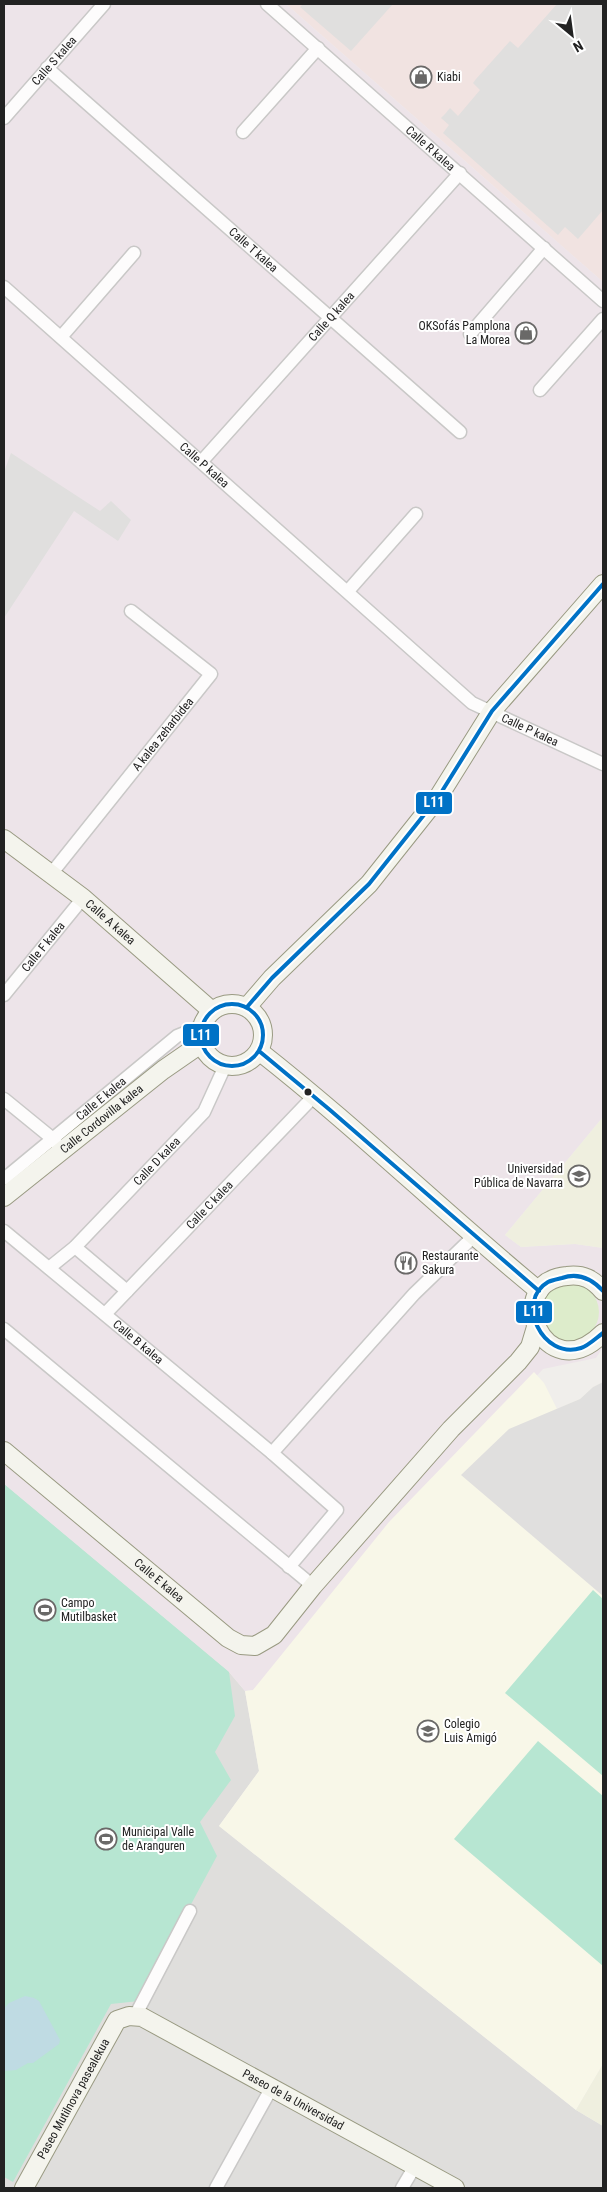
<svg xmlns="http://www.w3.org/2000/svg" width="607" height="2192" font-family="'Roboto Condensed',sans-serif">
  <rect width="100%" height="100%" fill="#f0eeeb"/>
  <!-- residential -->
  <path fill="#dfdedc" d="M4,1484L229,1672L245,1691L259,1771L219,1826L576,2110L603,2126V2188H4Z"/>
  <!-- commercial -->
  <path fill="#f1e3e1" d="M286,4H603V282L564,248Z"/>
  <!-- industrial -->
  <path fill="#ede4e9" d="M4,4H286L603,282V1117L505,1235L521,1247L575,1244L603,1248V1347L596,1358L543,1369L253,1690L245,1691L229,1672L4,1484Z"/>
  <!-- education -->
  <path fill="#f8f7e8" d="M534,1372L544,1383L557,1409L580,1399L593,1387L603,1382V2064L576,2110L219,1826L259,1771L245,1691L253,1690L389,1522Z"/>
  <!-- farmland -->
  <path fill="#efefdf" d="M603,1117V1248L575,1244L521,1247L505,1235Z
    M603,2064V2126L576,2110Z"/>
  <!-- grass -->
  <path fill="#ddeccb" d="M541 1312a29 29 0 1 1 58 0a29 29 0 1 1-58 0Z"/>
  <!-- pitch -->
  <path fill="#b7e6d2" d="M4,1484L229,1672L235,1716L215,1752L231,1780L200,1822L217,1856L139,2001L111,2004L13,2182L4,2177Z
    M593,1590L603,1599V1776L505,1693Z
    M538,1741L603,1796V1966L454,1839Z"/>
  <!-- parking -->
  <path fill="#e0dfde" d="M303,4H393L351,51L300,7Z
    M557,4H603V210L578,239L565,227L558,235L443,133L449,125L441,118L445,114L450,108L458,116L480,90L473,83L476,79L510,41L518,48Z
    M11,453L100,511L111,501L131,520L118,541L74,511L4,618V472Z
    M603,1382V1596L461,1475L509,1429L580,1399L593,1387Z"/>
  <!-- water -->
  <path fill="#bfdbe3" d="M25,1996L34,1998L39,2001L60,2040L59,2044L33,2063H28L16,2070L4,2071V2008L9,2003Z"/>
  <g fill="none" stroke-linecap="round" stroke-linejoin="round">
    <!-- street casing -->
    <g stroke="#c9c8c7" stroke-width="15">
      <g id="street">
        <path id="s1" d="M267,4L603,301"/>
        <path id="s2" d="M47,68L460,432"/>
        <path id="s3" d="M4,118L104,4"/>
        <path d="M243,132L318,48"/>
        <path id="s4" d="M4,287L472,703L603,764"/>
        <path d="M470,334L544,248"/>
        <path d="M61,337L134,253"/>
        <path d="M540,390L603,319"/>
        <path id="s5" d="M202,461L460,173"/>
        <path d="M348,591L416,514"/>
        <path id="s6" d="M51,874L211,674L131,611"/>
        <path id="s7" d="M4,995L83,898"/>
        <path d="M4,1099L53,1139L57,1144"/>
        <path id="s8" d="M4,1179L177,1036L202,1026"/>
        <path id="s9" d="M4,1231L272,1453L337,1510L289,1567"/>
        <path d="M75,1247L127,1291"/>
        <path id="s10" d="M49,1268L75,1247L204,1112L225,1066"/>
        <path id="s11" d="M105,1314L315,1095"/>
        <path d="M4,1329L313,1586"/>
        <path d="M272,1453L414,1294L473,1237"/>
        <path d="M135,2016L190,1911"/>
        <path d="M216,2188L272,2087"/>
        <path d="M402,2188L415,2166"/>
      </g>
    </g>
    <!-- secondary casing -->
    <g stroke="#999a82" stroke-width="20">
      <g id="secondary">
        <path id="s12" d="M4,839L83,898L212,1011"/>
        <circle cx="232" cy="1035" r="31"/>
        <path d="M247,1007L272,978L369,884L439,796L492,711L603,584"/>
        <path d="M259,1051C356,1127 444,1213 539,1291"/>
        <path id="s13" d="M4,1197L163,1070L202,1043"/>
        <path d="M603,1291C593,1279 583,1274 567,1276C500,1282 544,1392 603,1333"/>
        <path id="s14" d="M4,1451L228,1638L241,1645L255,1646L274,1635L313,1586L451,1429L518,1362L530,1347L536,1327"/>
        <path id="s15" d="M24,2188L117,2020L129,2016L142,2017L455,2188"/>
      </g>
    </g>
    <!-- street -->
    <use href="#street" stroke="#fdfcfc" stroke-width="12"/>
    <!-- secondary -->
    <use href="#secondary" stroke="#f4f4ed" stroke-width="18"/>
    <!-- bus-1 casing -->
    <g stroke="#fff" stroke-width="8">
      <path id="bus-1" d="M201 1035a31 31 0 1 1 62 0a31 31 0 1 1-62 0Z
        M247,1007L272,978L369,884L439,796L492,711L603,584
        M259,1051L330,1110L539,1291
        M603,1291C592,1279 579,1272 562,1278C558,1279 552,1280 548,1282C515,1301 542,1360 581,1348C588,1346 596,1338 603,1333"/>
    </g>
    <!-- bus-1 -->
    <use href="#bus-1" stroke="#0072c6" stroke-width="4"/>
  </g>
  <!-- icons -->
  <defs>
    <g id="shop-ring" transform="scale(1.125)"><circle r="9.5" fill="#fff" stroke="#6a6968" stroke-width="1.5"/><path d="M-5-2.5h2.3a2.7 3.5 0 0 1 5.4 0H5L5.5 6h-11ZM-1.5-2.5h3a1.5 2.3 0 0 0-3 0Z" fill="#6a6968"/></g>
    <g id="university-ring" transform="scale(1.125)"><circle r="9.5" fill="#fff" stroke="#6a6968" stroke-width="1.5"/><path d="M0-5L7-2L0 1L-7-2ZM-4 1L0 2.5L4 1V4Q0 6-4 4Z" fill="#6a6968"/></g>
    <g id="restaurant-ring" transform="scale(1.125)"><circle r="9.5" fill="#fff" stroke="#6a6968" stroke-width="1.5"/><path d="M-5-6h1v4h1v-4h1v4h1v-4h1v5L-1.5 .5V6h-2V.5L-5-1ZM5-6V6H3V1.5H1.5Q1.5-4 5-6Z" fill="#6a6968"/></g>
    <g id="stadium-ring" transform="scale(1.125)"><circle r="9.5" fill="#fff" stroke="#6a6968" stroke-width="1.5"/><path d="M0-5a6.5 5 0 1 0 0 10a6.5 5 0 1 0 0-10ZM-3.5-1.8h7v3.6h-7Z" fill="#6a6968"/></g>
    <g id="school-ring" transform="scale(1.125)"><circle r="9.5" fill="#fff" stroke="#6a6968" stroke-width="1.5"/><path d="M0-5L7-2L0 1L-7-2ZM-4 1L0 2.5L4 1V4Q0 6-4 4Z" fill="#6a6968"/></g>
  </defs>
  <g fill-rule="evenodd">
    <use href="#shop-ring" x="421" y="77"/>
    <use href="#shop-ring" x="526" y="333"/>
    <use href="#university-ring" x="579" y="1176"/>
    <use href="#restaurant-ring" x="406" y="1263"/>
    <use href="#stadium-ring" x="45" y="1610"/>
    <use href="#school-ring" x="428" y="1731"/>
    <use href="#stadium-ring" x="106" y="1839"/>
  </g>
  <!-- markers -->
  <circle fill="#222" stroke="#fff" stroke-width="2" cx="308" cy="1092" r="4.5"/>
  <g text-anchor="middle" stroke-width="4" stroke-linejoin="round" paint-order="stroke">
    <!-- street labels -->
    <g font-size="12" fill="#222" stroke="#fff">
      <text dy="4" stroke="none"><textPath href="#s3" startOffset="76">Calle S kalea</textPath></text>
      <text dy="4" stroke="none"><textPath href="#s1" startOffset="218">Calle R kalea</textPath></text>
      <text dy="4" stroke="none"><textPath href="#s2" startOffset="275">Calle T kalea</textPath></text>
      <text dy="4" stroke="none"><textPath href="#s5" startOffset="194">Calle Q kalea</textPath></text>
      <text dy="4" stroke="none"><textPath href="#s4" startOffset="268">Calle P kalea</textPath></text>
      <text dy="4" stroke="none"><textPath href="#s4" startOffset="690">Calle P kalea</textPath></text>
      <text dy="4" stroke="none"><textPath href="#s6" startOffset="179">A kalea zeharbidea</textPath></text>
      <text dy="4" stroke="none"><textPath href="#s12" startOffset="135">Calle A kalea</textPath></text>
      <text dy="4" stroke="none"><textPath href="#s7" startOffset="62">Calle F kalea</textPath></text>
      <text dy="4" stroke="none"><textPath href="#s8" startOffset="126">Calle E kalea</textPath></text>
      <text dy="4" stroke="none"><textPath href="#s13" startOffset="125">Calle Cordovilla kalea</textPath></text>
      <text dy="4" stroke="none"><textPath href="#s10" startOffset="152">Calle D kalea</textPath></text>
      <text dy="4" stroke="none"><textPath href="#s11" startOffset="151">Calle C kalea</textPath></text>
      <text dy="4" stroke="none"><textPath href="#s9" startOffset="174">Calle B kalea</textPath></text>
      <text dy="4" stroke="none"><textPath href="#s14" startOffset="202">Calle E kalea</textPath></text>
      <text dy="4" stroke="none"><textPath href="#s15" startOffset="102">Paseo Mutilnova pasealekua</textPath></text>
      <text dy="4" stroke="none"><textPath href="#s15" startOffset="390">Paseo de la Universidad</textPath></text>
    </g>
    <!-- poi labels -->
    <g font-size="12" fill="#222" stroke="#fff" text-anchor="start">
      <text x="437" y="81">Kiabi</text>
      <text x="510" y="330" text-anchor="end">OKSofás Pamplona<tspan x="510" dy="14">La Morea</tspan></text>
      <text x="563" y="1173" text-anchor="end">Universidad<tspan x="563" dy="14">Pública de Navarra</tspan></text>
      <text x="422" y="1260">Restaurante<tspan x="422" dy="14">Sakura</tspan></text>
      <text x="61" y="1607">Campo<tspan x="61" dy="14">Mutilbasket</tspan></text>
      <text x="444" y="1728">Colegio<tspan x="444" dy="14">Luis Amigó</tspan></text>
      <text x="122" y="1836">Municipal Valle<tspan x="122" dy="14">de Aranguren</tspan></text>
    </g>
  </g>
  <g stroke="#fff" stroke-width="2">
    <rect x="415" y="791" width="38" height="24" rx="5" fill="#0072c6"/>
    <rect x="182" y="1023" width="38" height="24" rx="5" fill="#0072c6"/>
    <rect x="515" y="1300" width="38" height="24" rx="5" fill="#0072c6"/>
  </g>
  <g font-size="14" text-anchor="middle" font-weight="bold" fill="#fff">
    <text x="434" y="807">L11</text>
    <text x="201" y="1040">L11</text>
    <text x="534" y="1316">L11</text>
  </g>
  <!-- border -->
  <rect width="607" height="2192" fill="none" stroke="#222222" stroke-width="10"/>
  <!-- north arrow -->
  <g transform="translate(572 35) rotate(151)" stroke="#ffffff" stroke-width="4" paint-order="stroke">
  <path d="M0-4L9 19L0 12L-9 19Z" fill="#222222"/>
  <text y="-8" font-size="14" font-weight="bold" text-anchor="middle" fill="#222222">N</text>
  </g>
</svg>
